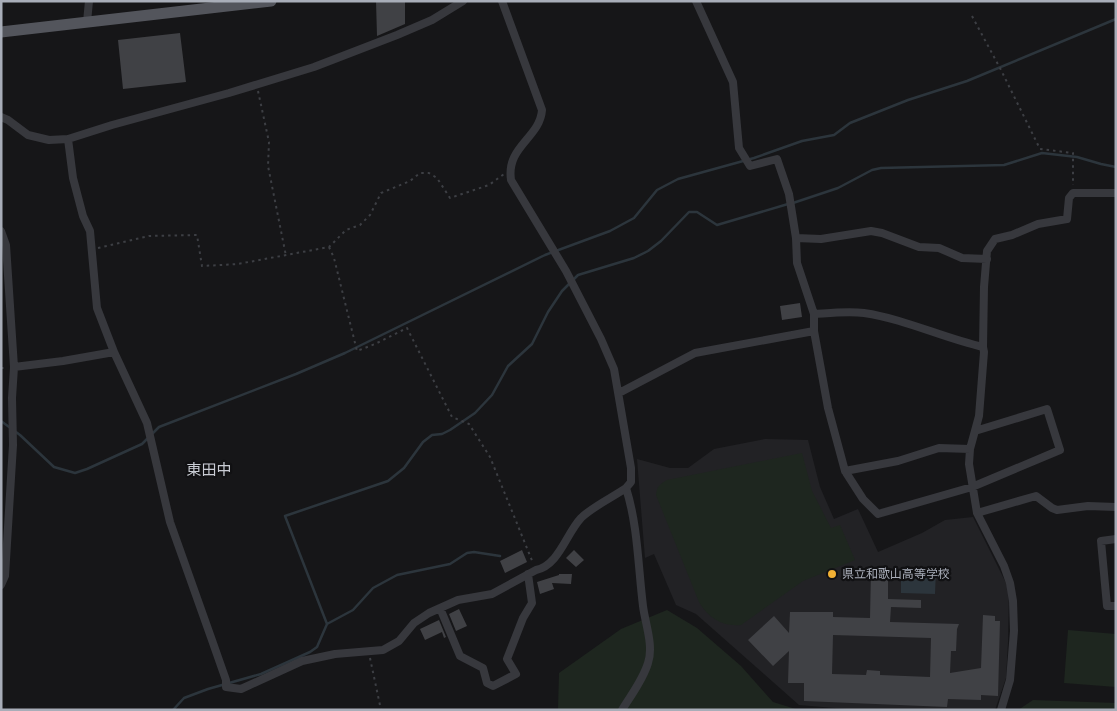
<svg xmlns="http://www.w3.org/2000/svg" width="1117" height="711" font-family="Raleway,'Noto Sans JP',sans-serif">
  <rect width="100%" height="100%" fill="#161618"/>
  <!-- built -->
  <path fill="#222225" d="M765,439L808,440L820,487L834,519L858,509L878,552L922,533L945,520L973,517L1009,589L1008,642L1006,678L995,710H858L799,705L696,614L676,605L654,554L645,558L637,459L670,468H688L714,449Z"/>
  <!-- green -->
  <path fill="#1e261f" d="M802,453L812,491L831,528L840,525L855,560L803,581L741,625C723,627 708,618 699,602L656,495C657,486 660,484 667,480Z
    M667,610L697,628L741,666L773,702L799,710H558L559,673L621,629Z
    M1068,630L1116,634V687L1064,683Z
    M1033,700L1116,703V710H1018Z"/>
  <!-- water -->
  <path fill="#2c353c" d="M901,569H936L935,594L901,593Z"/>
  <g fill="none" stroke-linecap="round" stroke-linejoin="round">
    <!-- stream -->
    <path stroke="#2c353c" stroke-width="2.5" d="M793,203L838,188L872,170L881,168L1004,165L1042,153L1077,157L1101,164L1116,167
      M1,421L20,435L54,467L75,473L87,469L142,444L159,427L296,374L345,353L545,255L610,231L634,218L657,190L678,179L754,158L802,141L834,135L850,123L908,100L967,81L1116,19
      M327,624L285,516L388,481L404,468L423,442L432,435L442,434L450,430L475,413L492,395L508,366L532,344L548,312L562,291L578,275L634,258L648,251L661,241L689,212H697L717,225L788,204
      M173,710L184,698L208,689L261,674L310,652L317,647L327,624L353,610L373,588L397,575L450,564L467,553L474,552L500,556"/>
  </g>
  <!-- building -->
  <path fill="#404145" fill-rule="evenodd" d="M376,1H405V24L377,36Z
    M180,33L186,82L123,89L118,40Z
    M800,303L802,317L782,320L780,306Z
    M522,550L527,562L505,573L500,561Z
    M574,550L584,560L576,567L566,558Z
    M871,571L888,572V599L921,600V608L891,607L890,622L959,624L957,629L956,651H951L950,673L981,668L983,615L995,616V621H1000L998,696L981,695V700L948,699L947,707L804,701V683H788L789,651L773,666L748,640L774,616L789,633L790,612H833V617L870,618ZM833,635L931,638L930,677L880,675V671L867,670L866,675L832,674Z
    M559,574H572L571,584L552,583L554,589L540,594L537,582L559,575Z
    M459,609L467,626L456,631L449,614Z
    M439,620L446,637L444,638L442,632L425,640L420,629Z"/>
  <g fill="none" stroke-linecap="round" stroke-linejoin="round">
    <!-- path -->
    <path stroke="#3d3f44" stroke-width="2" stroke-dasharray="2.5 4" stroke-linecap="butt" d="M972,16L1001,70L1040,149L1073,153V185
      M258,91L269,142L268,166L286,256
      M329,247L334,258L357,351L375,344L407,328L452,417L469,424L490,457L533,563
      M98,248L149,236L197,235L202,266L238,264L329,247L346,230L360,225L370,215L381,193L410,181L420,173H429L437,178L450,198L489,185L504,174
      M1,368H6
      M370,658L381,710"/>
    <!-- minor -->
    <path stroke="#37383d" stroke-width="8" d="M696,1L733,82L739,148L750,166L777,159L789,194L796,238L797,263L814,314V331L828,408L845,471L863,499L878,514L972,487L1060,450L1047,409L975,431
      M87,22L89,1
      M1,117L8,120L28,135L49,140L68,139L112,125L229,93L314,67L397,35L432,20L463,1
      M68,139L73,178L83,216L90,231L97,308L114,352L147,423L170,522L213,643L226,680V687L241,689L302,661L335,654L383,650L399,641L414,623L429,613L458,600L492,594L536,570C559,565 566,534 581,518C592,507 613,497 626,488L631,482V468L614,369L601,339L566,271L511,180C506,146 540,138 542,110L502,1
      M1,231L6,245L14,367L12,398L13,445L5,576L1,585
      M796,238L821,239L871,231L882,233L919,247L939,248L962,258L987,259
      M814,314C830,313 848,311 864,313C905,319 943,338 983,347
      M14,367L63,361L114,352
      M619,393L695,353L814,331
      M845,471L898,461L939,448L970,449
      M977,513L1036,496L1052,508L1057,510L1088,506L1116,507
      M1116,539L1101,541L1107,606H1116
      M440,608L460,656L483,668L487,683L493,686L516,674L507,659L523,618L532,603L528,574
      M622,710C631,695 643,680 648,663C654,646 645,623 643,606C638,566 638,526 626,488
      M1001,710L1010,680L1014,631L1013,601L1010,583L1004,566L977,513L969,464L970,449L979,416L984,352L983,347L984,287L987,251L995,239L1012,235L1038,224L1067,219L1069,198L1073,193H1116"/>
    <!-- primary -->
    <path stroke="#53555c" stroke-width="11" d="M1,32L271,1"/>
  </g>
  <!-- markers -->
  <circle fill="#f2b134" stroke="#111113" stroke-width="2" cx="832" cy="574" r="5"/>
  <g text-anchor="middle" stroke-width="4.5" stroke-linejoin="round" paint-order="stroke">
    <!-- poi labels -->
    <g font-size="12" fill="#a8adb8" stroke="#111113" text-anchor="start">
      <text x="842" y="578">県立和歌山高等学校</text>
    </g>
    <!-- quarter labels -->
    <g font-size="15" fill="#c9ccd4" stroke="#111113">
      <text x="209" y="475">東田中</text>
    </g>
  </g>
  <!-- border -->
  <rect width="1117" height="711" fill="none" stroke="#a8adb8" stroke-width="5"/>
</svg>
